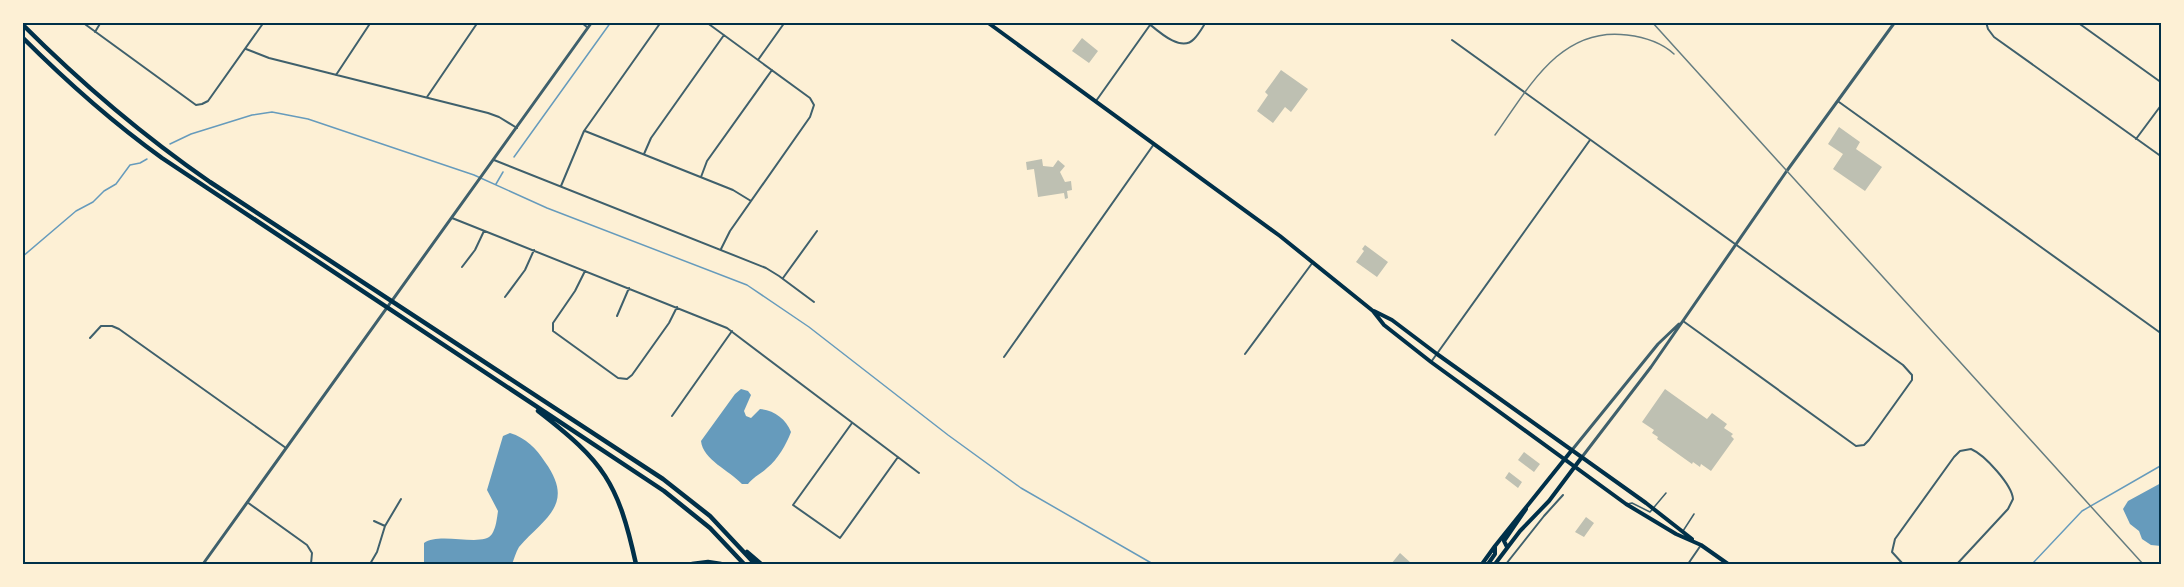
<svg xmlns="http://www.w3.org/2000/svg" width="2184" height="587" font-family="'Work Sans',sans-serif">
  <rect width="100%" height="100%" fill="#fdf0d5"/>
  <!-- water -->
  <path fill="#669bbc" d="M741,389L748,391L751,395L744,411L746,416L751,418L760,409C774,410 786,419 791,432C786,445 778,459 767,468C761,474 753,477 748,484H742C729,470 703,460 701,441L735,394Z
    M510,433C526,438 536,448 545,462C576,505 544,518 519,547C516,552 514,559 512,564H424V543C440,531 483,548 492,534C496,528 497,518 498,511L487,490L503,436Z
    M2161,483V546L2151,545L2142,539L2139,531L2130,524L2123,509L2128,501Z"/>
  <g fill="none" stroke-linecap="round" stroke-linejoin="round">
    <!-- stream -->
    <path stroke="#669bbc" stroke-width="1.5" d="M170,144L191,134L252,115L272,112L308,119L474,175L547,208L747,285L809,327L948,435L1021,488L1153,564
      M514,157L611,22
      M496,184L503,172
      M22,257L76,211L93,202L104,191L116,184L130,165L140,163L147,159
      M2032,564L2082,511L2162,465"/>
  </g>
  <!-- building -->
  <path fill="#bec0b2" d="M1082,38L1098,51L1089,63L1072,51Z
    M1281,70L1308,89L1291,112L1285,107L1273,123L1257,111L1268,95L1265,92Z
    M1839,127L1860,142L1856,149L1882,167L1865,191L1833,169L1843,154L1828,144Z
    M1042,159L1043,166L1053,167L1058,160L1065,166L1060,172L1065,182L1071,181L1072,190L1067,191L1068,198L1065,199L1064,193L1038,197L1034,169L1027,170L1026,162Z
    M1365,245L1388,262L1377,277L1356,262L1364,251L1362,249Z
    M1665,389L1707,419L1712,413L1727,424L1724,428L1733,434L1731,436L1734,439L1711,471L1701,464L1700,467L1693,462L1692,464L1657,439L1658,437L1652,433L1654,430L1642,422Z
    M1524,452L1540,464L1534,472L1518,460Z
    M1509,472L1522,482L1518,488L1505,478Z
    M1586,517L1594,523L1584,537L1575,532Z
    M1400,553L1411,563L1410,564L1400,563L1399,564H1391Z"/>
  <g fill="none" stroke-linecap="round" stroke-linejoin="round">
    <!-- service -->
    <path stroke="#3f606c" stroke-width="1.5" d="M1627,504L1632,503L1650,512L1666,493
      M1683,531L1694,514"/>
    <!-- minor -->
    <path stroke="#3f606c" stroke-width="2" d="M82,22L196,105L202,104L208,101L264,22
      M581,22L588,28
      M706,22L810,98L814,105L810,117L730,231L721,249
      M1147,22C1158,31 1181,53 1194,39C1199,34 1202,28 1206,22
      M1986,22L1988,29L1994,37L2162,157
      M2077,22L2162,83
      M95,32L101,22
      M1452,40L1903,365L1912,375V380L1869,440L1864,445L1856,446L1683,321
      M246,49L269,58L488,113L499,117L517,128
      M758,60L785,22
      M336,75L371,22
      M427,97L478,22
      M1096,101L1150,25
      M1839,102L2162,334
      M585,131L733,190L751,201
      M2136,139L2162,104
      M644,154L651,138L724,35
      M494,160L766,268L779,276L814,302
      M701,177L707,161L772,70
      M561,186L584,131L661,22
      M452,218L727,328L919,473
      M462,267L475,250L484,231
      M585,271L575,291L553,323V331L618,378L627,379L632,375L669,323L677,307
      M783,278L817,231
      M505,297L525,270L534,250
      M617,316L629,288
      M90,338L101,326H112L119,329L286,448
      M1245,354L1313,262
      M1004,357L1154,144
      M1431,362L1590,140
      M672,416L732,331
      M852,423L793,505L840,538L898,457
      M247,502L307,545L312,553L311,564
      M374,521L385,526
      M370,564L377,552L385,526L401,499
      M1506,564L1544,516L1563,495
      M1688,564L1701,545
      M1903,564L1892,552L1895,539L1954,457L1960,451L1971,449C1985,455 2012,485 2013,499L2008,509L1957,564"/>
    <!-- tertiary -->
    <path stroke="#3f606c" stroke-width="3" d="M1572,450L1658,344L1679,324
      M1582,457L1651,367L1786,172L1895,22
      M203,564L592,22"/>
    <!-- primary -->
    <path stroke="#003049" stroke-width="4" d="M987,22L1280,236L1373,311L1384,325L1431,362L1626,504L1676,534L1701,545L1728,564
      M1374,311L1392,320L1437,354L1646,503L1692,539
      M1507,547L1504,541L1526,509
      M1482,564L1495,546L1572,450
      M1488,564L1495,554V547
      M1495,564L1520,531L1549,501L1582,457"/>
    <!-- motorway -->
    <path stroke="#003049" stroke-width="4.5" d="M22,24C81,83 142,135 210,182L663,479L710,516L755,564
      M22,37C66,81 112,122 162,158L664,491L710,528L744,564
      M538,411C604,462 618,482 636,564
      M747,552L761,564
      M692,564L708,562L721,564"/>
    <!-- rail -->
    <path stroke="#657d81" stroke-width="1.5" d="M1652,22L2143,564
      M1495,135C1528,89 1560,26 1627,35C1644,37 1661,42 1674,54"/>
  </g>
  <!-- border -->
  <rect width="2184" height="587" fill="none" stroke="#fdf0d5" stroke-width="48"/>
  <rect x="24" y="24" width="2136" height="539" fill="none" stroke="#003049" stroke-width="2"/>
</svg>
